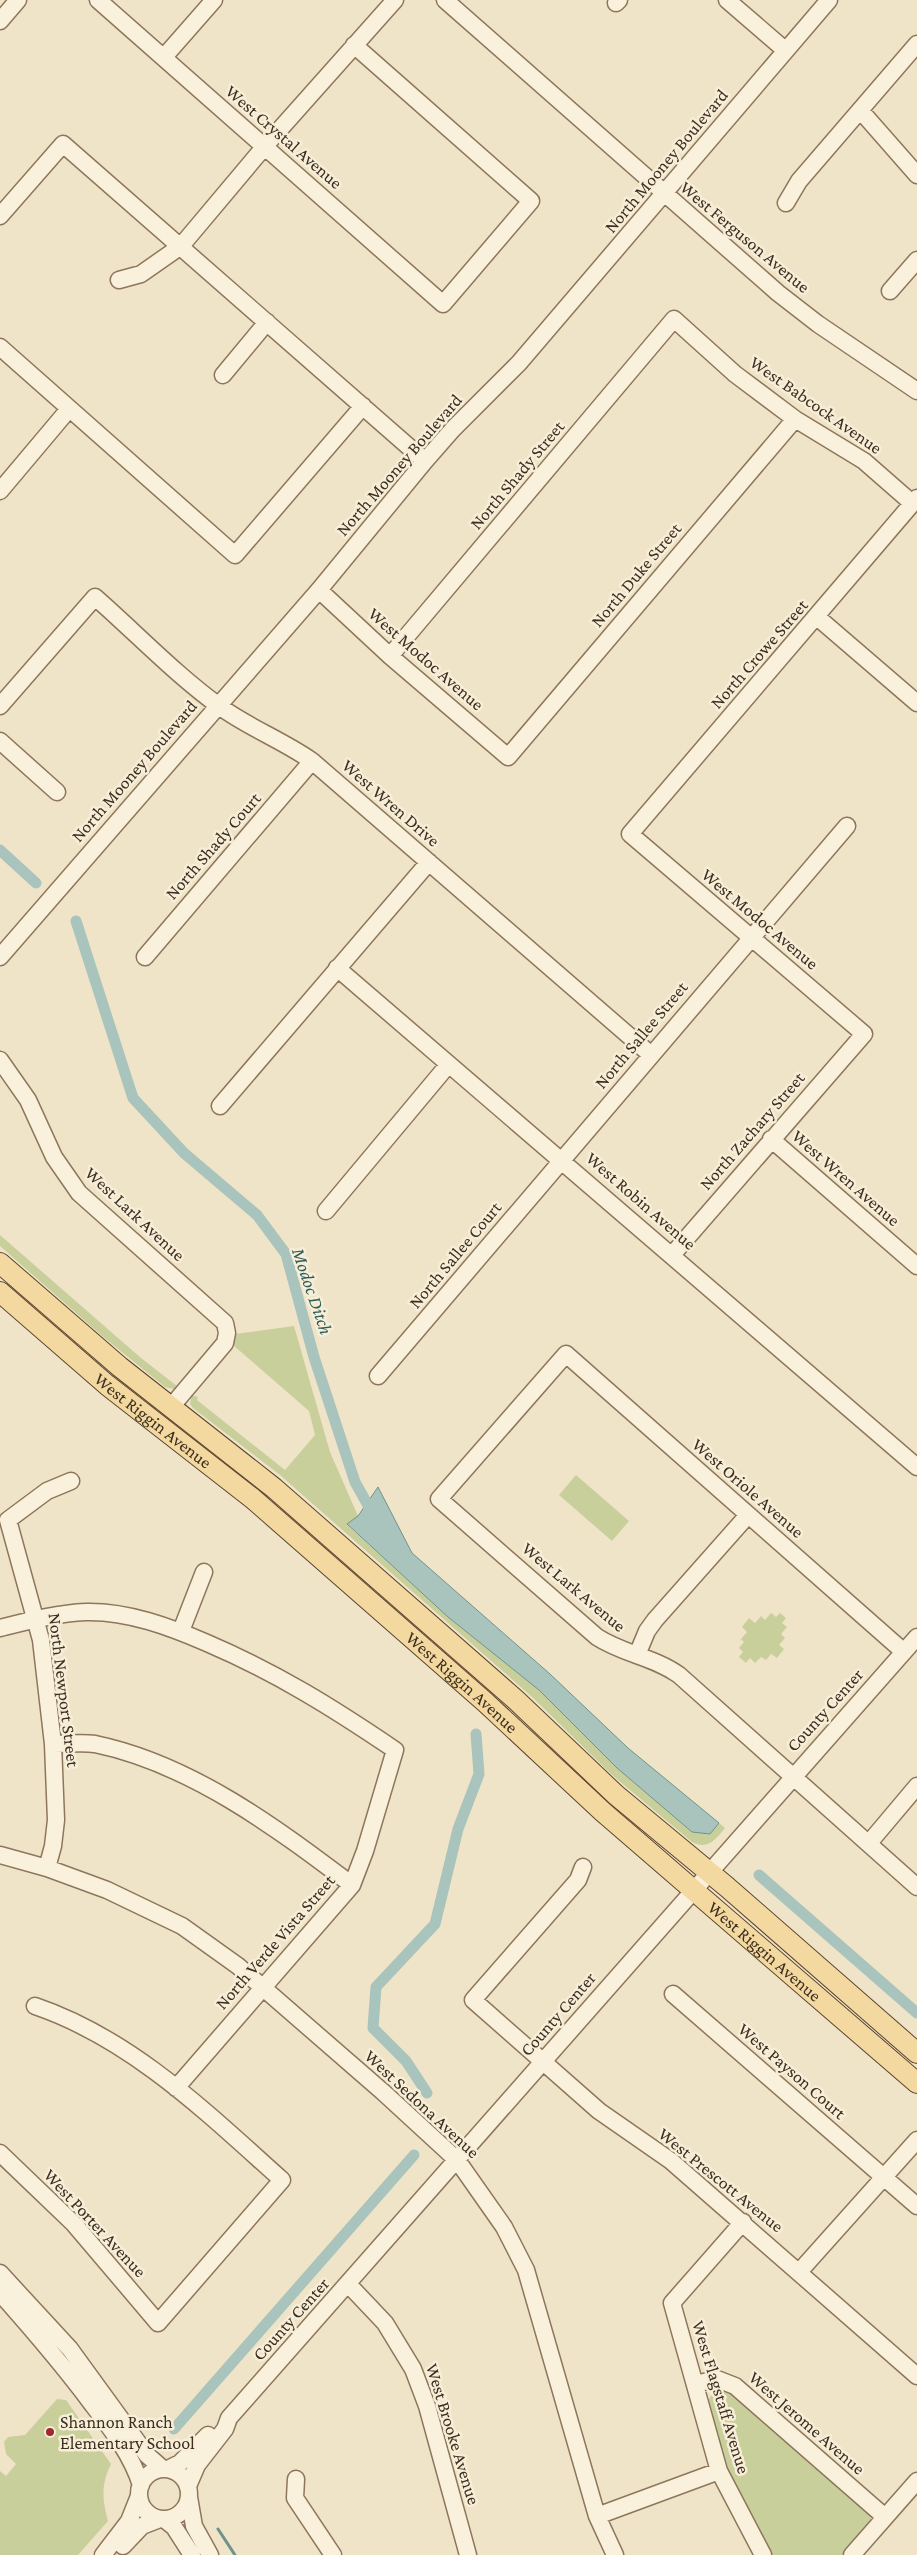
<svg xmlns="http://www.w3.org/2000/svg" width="917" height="2555" font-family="'Crimson Pro',serif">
  <rect width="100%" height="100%" fill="#f0e4c8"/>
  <!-- green -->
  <path fill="#c9cf9b" d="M0,1235L141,1358L177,1386L174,1389L165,1387L102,1336L0,1246Z
    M294,1326L330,1452L358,1516L347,1525L448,1616L539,1690L617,1768L692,1832L710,1834L719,1823L725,1828C715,1840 708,1850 692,1842L612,1775L532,1697L280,1475L193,1408L190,1404L192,1395L198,1397L197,1400L285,1470L315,1435L309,1411L233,1345L235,1334Z
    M576,1475L629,1521L612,1541L559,1495Z
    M771,1613L776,1617L780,1613L786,1618L782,1623L787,1627L781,1634L785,1638L779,1645L784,1649L777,1658L771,1654L766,1660L761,1657L755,1663L750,1658L746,1663L739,1657L743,1652L739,1648L744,1642L741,1639L747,1632L742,1627L749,1618L755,1623L761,1616L765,1620Z
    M725,2389L731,2390L871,2511L872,2526L845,2555H773C757,2531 700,2427 708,2402C710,2394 717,2390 725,2389Z
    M57,2399L66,2400L111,2464C101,2485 102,2498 108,2521L78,2555H0V2471L6,2476L16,2464L6,2454L4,2442L8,2437L25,2435Z"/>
  <!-- water -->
  <path fill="#a9c4bc" stroke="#6f938a" d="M378,1487L412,1553L550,1674L628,1748L719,1823L710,1834L692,1832L617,1768L539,1690L448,1617L347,1524L358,1516Z"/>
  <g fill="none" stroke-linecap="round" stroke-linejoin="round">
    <!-- stream -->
    <path stroke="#6f938a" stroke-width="3" d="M218,2529L235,2555"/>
    <!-- canal -->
    <path stroke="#a9c4bc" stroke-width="11" d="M0,850L36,883
      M76,921L133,1098L184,1153L257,1215L286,1254L314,1357L355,1482L374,1516
      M759,1875L917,2013
      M427,2093L406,2061L373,2028L376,1987L435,1924L458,1829L479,1774L476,1734
      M174,2429L414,2155"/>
    <!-- minor casing -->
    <g stroke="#8d765c" stroke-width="19">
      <path id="minor" d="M98,0L443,304L531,201L354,45
        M445,0L778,293L818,324L917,391
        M727,0L785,50
        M616,3L619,0
        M0,21L18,0
        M164,57L214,0
        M860,110L917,175
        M786,203L799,181L917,44
        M0,216L63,144L425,461
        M119,280L141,274L181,246L265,146L395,0
        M890,291L917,260
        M0,347L235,555L363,406
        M223,375L267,322
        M0,491L69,409
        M319,590L390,656L508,757L795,419
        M817,617L917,703
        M390,656L674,319L735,374L795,419L864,461L912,503
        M0,706L95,597C136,633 175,674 219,706C249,728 282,740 312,761L650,1054
        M0,741L57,792
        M0,957L319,590L425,461L453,429L519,363L829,0
        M145,957L312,761
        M337,968L917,1467
        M0,1060L28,1100L54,1157L79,1193L225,1323L227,1333L225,1343L171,1407
        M220,1106L429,862
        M771,1139L917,1266
        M326,1211L448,1065
        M672,1255L864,1034L630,834L917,498
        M378,1376L847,826
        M0,1628C28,1621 58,1613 86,1612C128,1611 170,1627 207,1643C277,1673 333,1708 395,1750L365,1851L352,1885L176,2088
        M181,1631L204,1572
        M904,1652L566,1354L439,1499L597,1637C623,1654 654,1657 679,1675L917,1887
        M637,1655L647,1631L655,1620L748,1515
        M53,1744C66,1744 82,1742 95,1744C191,1764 275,1827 352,1885
        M869,1843L917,1786
        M0,1855L47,1868L107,1890L182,1926L238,1966L383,2092L457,2160L504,2227L526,2270L597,2516L615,2555
        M583,1867L578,1880L473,2000L599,2111L671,2161L917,2376
        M47,1868L53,1846L56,1820L53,1744L41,1640L8,1520L47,1491L71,1481
        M673,1994L917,2206
        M0,2153L74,2224L158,2323L282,2180C207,2113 132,2039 35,2006
        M743,2222L672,2303L719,2471L763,2555
        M799,2272L917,2140
        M0,2273L70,2349L147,2455L163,2469
        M348,2284L385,2323L413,2369L427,2406L468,2555
        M0,2293C32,2329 63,2365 92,2404C112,2430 131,2454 141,2485
        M695,2384L717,2379L735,2386L885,2517
        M168,2469L180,2463L208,2435
        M139 2494a25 25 0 1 1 50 0a25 25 0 1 1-50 0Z
        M296,2479L295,2498L333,2555
        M188,2486L197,2465L225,2429L229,2418L917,1637
        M189,2497L194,2526L210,2555
        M597,2516L719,2471
        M164,2519L174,2527L192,2555
        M123,2546L142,2526L160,2519
        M103,2555L129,2521L139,2496
        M852,2555L917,2481"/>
    </g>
    <!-- major casing -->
    <g stroke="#5b4430" stroke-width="22">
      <g id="major">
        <path d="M0,1263L120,1367L274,1488L516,1700L616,1795L727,1887L917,2053"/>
        <path id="s1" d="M0,1292L107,1385L252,1498L485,1702L603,1812L917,2083"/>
      </g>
    </g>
    <!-- minor -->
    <use href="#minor" stroke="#faf1dc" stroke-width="16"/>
    <!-- major -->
    <use href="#major" stroke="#f3d9a0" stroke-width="20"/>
  </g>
  <!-- markers -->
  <circle fill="#9e2a2b" stroke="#f7eed8" stroke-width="2" cx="50" cy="2432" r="5"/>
  <g text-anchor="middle" stroke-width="5" stroke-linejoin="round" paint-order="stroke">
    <!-- street labels -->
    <g font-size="18" fill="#3d2e20" stroke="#f7eed8">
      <text transform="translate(284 137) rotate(41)" y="6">West Crystal Avenue</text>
      <text transform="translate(666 161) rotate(-50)" y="6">North Mooney Boulevard</text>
      <text transform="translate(745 237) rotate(40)" y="6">West Ferguson Avenue</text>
      <text transform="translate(816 405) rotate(35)" y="6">West Babcock Avenue</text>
      <text transform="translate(399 465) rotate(-49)" y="6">North Mooney Boulevard</text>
      <text transform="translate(517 475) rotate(-50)" y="6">North Shady Street</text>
      <text transform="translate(636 575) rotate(-50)" y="6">North Duke Street</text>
      <text transform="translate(759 654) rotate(-49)" y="6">North Crowe Street</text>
      <text transform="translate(426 659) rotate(41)" y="6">West Modoc Avenue</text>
      <text transform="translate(134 771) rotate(-49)" y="6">North Mooney Boulevard</text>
      <text transform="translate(391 803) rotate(41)" y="6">West Wren Drive</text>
      <text transform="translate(213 846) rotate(-49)" y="6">North Shady Court</text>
      <text transform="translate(760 919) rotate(40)" y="6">West Modoc Avenue</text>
      <text transform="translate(641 1035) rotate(-50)" y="6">North Sallee Street</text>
      <text transform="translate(752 1131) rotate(-49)" y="6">North Zachary Street</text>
      <text transform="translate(846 1178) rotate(41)" y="6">West Wren Avenue</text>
      <text transform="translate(641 1201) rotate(41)" y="6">West Robin Avenue</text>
      <text transform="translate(135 1214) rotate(43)" y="6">West Lark Avenue</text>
      <text transform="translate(455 1255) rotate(-50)" y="6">North Sallee Court</text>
      <text dy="6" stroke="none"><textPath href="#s1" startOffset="200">West Riggin Avenue</textPath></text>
      <text transform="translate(748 1488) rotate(41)" y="6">West Oriole Avenue</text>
      <text transform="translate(574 1587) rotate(40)" y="6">West Lark Avenue</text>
      <text dy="6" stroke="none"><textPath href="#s1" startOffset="605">West Riggin Avenue</textPath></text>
      <text transform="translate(64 1690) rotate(83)" y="6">North Newport Street</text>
      <text transform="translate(825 1710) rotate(-48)" y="6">County Center</text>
      <text transform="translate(275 1942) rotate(-49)" y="6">North Verde Vista Street</text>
      <text dy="6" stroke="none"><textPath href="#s1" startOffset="1010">West Riggin Avenue</textPath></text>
      <text transform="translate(558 2014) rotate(-49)" y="6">County Center</text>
      <text transform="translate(792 2071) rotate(41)" y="6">West Payson Court</text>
      <text transform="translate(422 2104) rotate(43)" y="6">West Sedona Avenue</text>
      <text transform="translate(721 2180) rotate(39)" y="6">West Prescott Avenue</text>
      <text transform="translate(95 2223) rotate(47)" y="6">West Porter Avenue</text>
      <text transform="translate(291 2319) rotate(-48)" y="6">County Center</text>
      <text transform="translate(721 2397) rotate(73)" y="6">West Flagstaff Avenue</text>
      <text transform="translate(807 2423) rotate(41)" y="6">West Jerome Avenue</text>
      <text transform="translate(453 2434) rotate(73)" y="6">West Brooke Avenue</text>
    </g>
    <!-- poi labels -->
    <g font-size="18" fill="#3d2e20" stroke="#f7eed8" text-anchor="start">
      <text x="60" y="2428">Shannon Ranch<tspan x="60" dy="21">Elementary School</tspan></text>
    </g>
    <!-- water labels -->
    <g font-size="19" font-style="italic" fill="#2f5d5a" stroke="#f7eed8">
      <text transform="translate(313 1291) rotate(71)" y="7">Modoc Ditch</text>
    </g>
  </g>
</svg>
